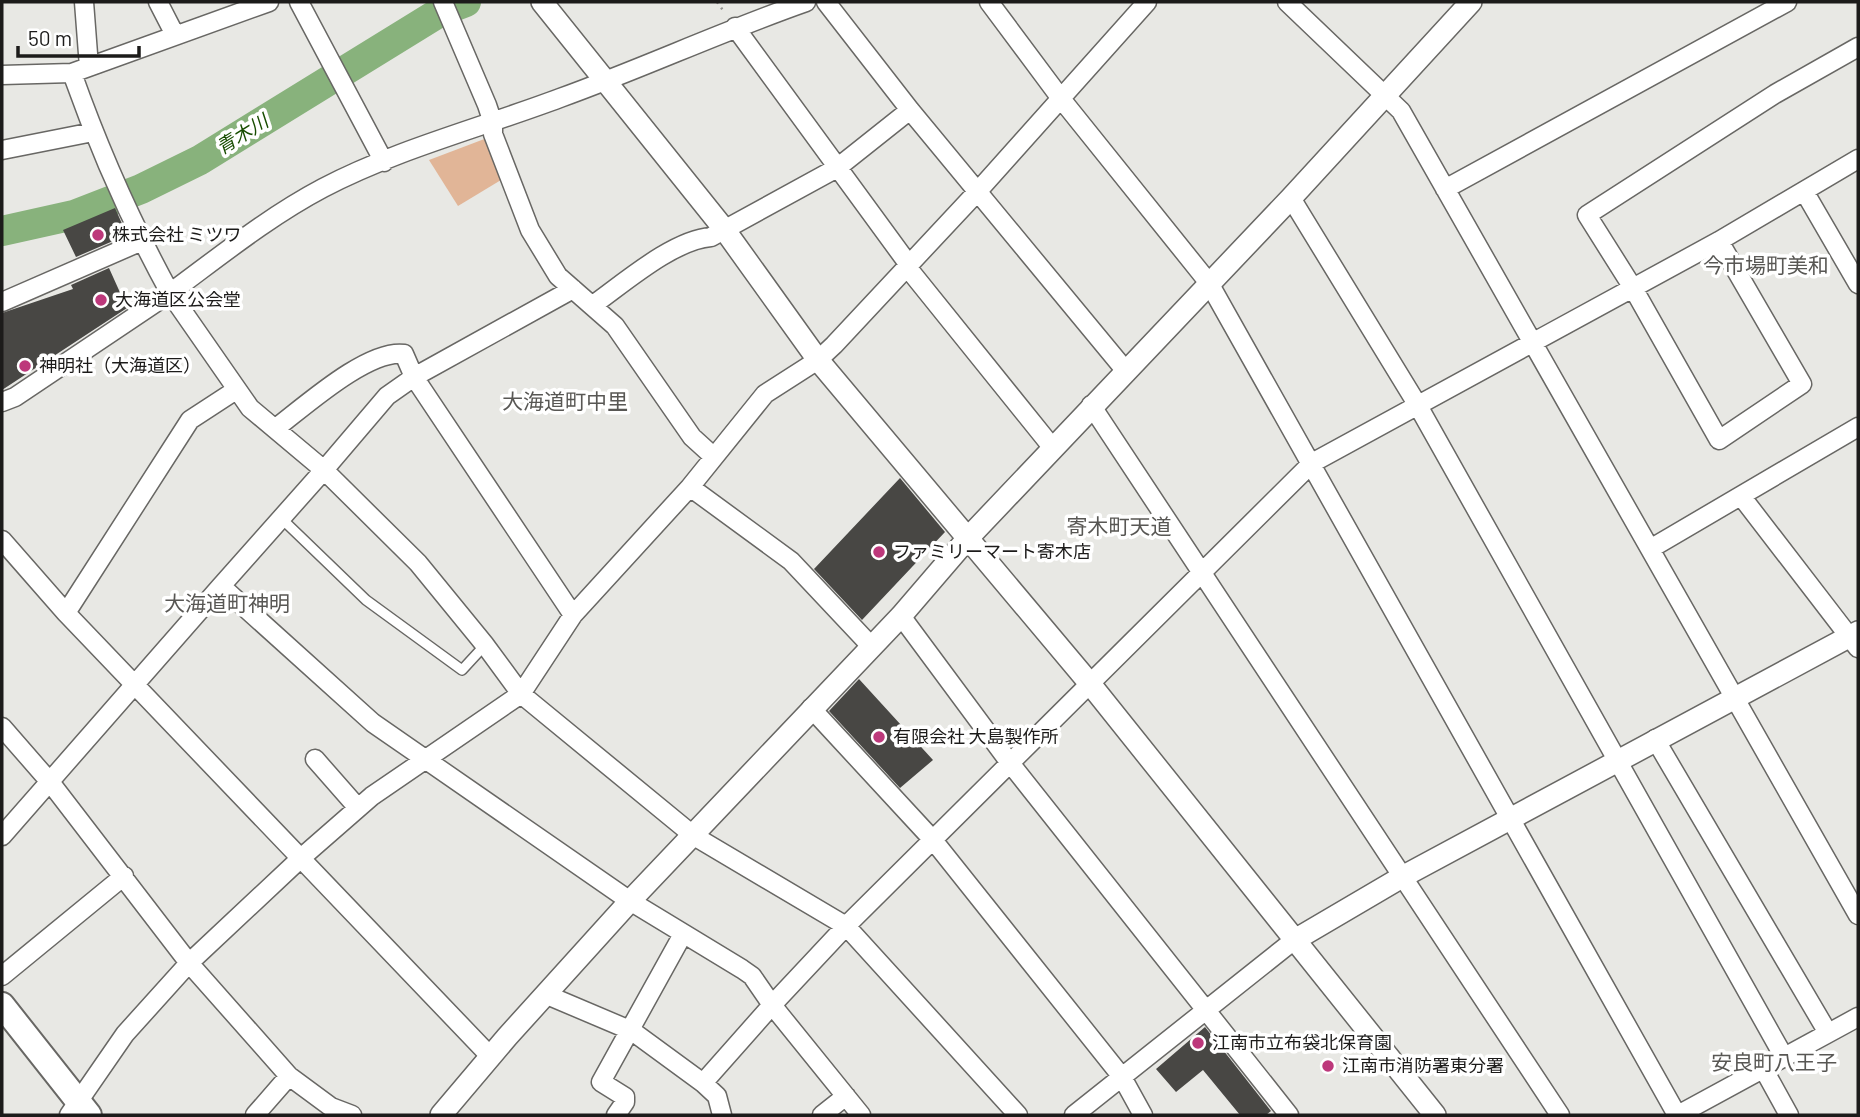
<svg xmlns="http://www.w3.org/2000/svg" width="1860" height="1117" font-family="Barlow,'Noto Sans JP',sans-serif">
  <rect width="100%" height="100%" fill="#e8e8e4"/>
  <!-- green -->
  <path fill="#e1b597" d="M487,138L501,180L458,206L429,160Z"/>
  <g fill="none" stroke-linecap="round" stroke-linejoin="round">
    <!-- river -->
    <path stroke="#88b27c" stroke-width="30" d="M2,231L74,215L141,189L200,160L440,12L466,2"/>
  </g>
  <!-- building -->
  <path fill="#484744" d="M115,208L127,235L76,257L63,230Z
    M109,268L127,308L2,390V313L73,289L71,285Z
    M900,478L945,532L862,620L814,569Z
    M859,679L933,760L900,788L829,711Z
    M1205,1027L1271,1111L1266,1115H1240L1203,1070L1176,1092L1156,1069Z"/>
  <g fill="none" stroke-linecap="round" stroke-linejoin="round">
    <!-- service casing -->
    <g stroke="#686764" stroke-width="12">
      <path id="service" d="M282,519L366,600L462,670L485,645"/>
    </g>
    <!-- minor casing -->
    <g stroke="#686764" stroke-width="21">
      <path id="minor" d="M84,2L89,67
        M158,2L175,35
        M299,2L384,162
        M443,2L487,105L493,123V134L530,230L558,276L615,326L692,437L714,457
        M826,2L910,110L1125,370
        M989,2L1062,100L1209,283L1677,1115
        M1287,2L1401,111L1858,915
        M735,27L909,265
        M72,73C99,149 131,222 170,293C219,257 268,217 323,188C395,150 483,127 560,98C643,68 723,31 806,2
        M2,75L72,73L269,2
        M2,150L93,132
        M1445,189L1787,2
        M1804,191L1858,284
        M1291,198L1417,404L1784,1057
        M1719,241L1802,384L1719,440L1633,288L1587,215L1775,94L1858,47
        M907,267L1052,447
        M2,302L142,241
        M593,305C624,283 673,240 711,237L837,168L910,110
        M2,402L15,397L170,293L250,408L324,470L221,586L373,723L630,901L742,969L752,976L772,1005L703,1083
        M1091,405L1560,1115
        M276,428C305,406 368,349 404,354L414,377L573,615
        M690,487L791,561L871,646
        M1741,496L1858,648
        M2,540L66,613L490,1056
        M1650,549L1858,427
        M66,613L190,420L236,390
        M901,616L1010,763L1289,1115
        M811,708L933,840L1122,1077L1143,1115
        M2,727L50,782L189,963L289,1076L331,1107L352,1115
        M1655,739L1828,1033
        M315,759L358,808
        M2,836L221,586
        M2,976L124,876
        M547,995L632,1031L703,1083L717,1096L722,1115
        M1763,1068L1789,1115
        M69,1115L125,1034L189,963L301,858L372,796L521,694L485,645L418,563L324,470L387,396L414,377L573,289
        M255,1115L289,1076
        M616,1115L625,1102V1097L601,1082L683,934
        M822,1115L846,1096
        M861,1115L772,1005L846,926L1312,463L1719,241L1858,159
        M1018,1115L846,926L694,836L521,694L573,615L690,487L765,394L818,360L834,345L978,191L1147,2
        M1074,1115L1293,941
        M1678,1115L1858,1017"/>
    </g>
    <!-- tertiary casing -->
    <g stroke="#686764" stroke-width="24">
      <path id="tertiary" d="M542,2L724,229L818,360L1091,685L1435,1115
        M1293,941L1402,877L1858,632
        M441,1115L507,1037L630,901L901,616L968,538L1291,198L1471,2"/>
    </g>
    <!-- secondary casing -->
    <g stroke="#686764" stroke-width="28">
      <path id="secondary" d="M2,1005L89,1115"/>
    </g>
    <!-- path -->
    <path stroke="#939290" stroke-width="2.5" stroke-dasharray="2 5" stroke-linecap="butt" d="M717,2L725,13"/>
    <!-- service -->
    <use href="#service" stroke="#fff" stroke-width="9"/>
    <!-- minor -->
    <use href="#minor" stroke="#fff" stroke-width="18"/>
    <!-- tertiary -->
    <use href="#tertiary" stroke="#fff" stroke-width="21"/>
    <!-- secondary -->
    <use href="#secondary" stroke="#fff" stroke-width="24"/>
  </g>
  <!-- markers -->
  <g fill="#bd387b" stroke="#fff" stroke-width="2.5">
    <circle cx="98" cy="235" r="7"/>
    <circle cx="101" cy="300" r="7"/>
    <circle cx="25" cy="366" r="7"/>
    <circle cx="879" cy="552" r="7"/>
    <circle cx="879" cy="737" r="7"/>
    <circle cx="1198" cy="1043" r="7"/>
    <circle cx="1328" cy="1066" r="7"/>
  </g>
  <g text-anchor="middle" stroke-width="7" stroke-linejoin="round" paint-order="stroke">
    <!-- poi labels -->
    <g font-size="18" fill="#1c1b1a" stroke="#fff" text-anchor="start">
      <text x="112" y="241">株式会社 ミツワ</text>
      <text x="115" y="306">大海道区公会堂</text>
      <text x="39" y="372">神明社（大海道区）</text>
      <text x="893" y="558">ファミリーマート寄木店</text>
      <text x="893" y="743">有限会社 大島製作所</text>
      <text x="1212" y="1049">江南市立布袋北保育園</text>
      <text x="1342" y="1072">江南市消防署東分署</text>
    </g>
    <!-- water labels -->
    <g font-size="19" font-style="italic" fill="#184d00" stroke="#fff">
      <text transform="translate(242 134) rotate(-32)" y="7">青木川</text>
    </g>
    <!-- quarter labels -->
    <g font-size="21" fill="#585754" stroke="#fff">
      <text x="1766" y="273">今市場町美和</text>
      <text x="565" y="409">大海道町中里</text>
      <text x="1119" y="534">寄木町天道</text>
      <text x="227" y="611">大海道町神明</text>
      <text x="1774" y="1070">安良町八王子</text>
    </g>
  </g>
  <!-- border -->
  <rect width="1860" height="1117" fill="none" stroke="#1c1b1a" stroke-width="7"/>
  <!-- scale -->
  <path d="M18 46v10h121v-10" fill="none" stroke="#1c1b1a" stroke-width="3.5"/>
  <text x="28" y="46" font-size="21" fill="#1c1b1a" stroke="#ffffff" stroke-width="5" paint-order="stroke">50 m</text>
</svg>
